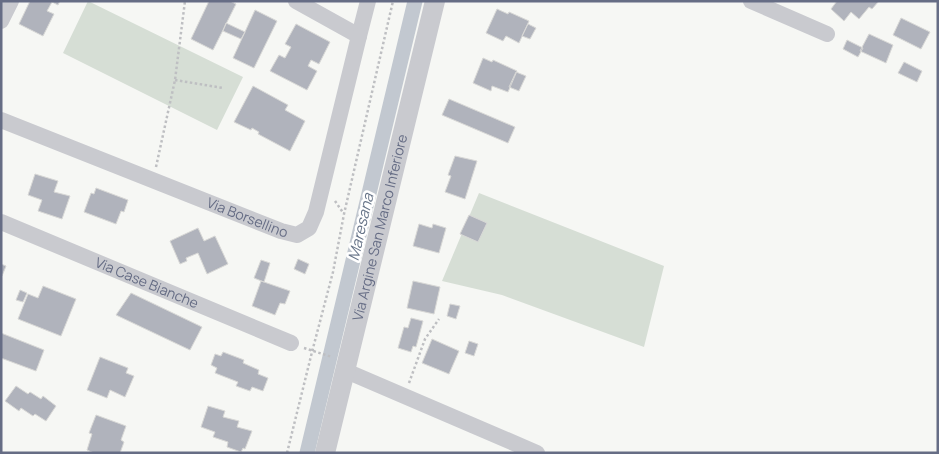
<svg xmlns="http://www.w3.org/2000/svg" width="939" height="454" font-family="Manrope,sans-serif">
  <rect width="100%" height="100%" fill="#f6f7f4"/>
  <!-- green -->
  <path fill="#d6ded5" d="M88,1L243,77L217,130L63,53Z
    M479,193L664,266L644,347L502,295L442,281Z"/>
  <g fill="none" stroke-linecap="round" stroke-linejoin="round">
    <!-- canal -->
    <path stroke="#c2c8d0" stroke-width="15" d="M307,453L415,1"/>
  </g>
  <!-- building -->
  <path fill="#b0b3bc" stroke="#d8d8d6" d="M30,1H60L58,5L52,2L47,11L54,14L43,36L19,24Z
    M209,1H230L236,4L213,50L191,39Z
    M837,1H879L872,9L869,7L859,19L851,12L844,21L831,9Z
    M497,9L508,14L509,12L529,21L519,43L506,36L503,41L486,33Z
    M255,10L277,21L254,68L233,58Z
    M901,18L930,32L921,49L893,35Z
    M226,23L245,32L241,39L223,31Z
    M296,24L330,42L319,64L311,60L308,66L317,71L307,90L270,71L279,55L285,58L291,47L285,44Z
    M528,24L536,28L530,39L522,36Z
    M869,34L893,45L886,63L860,51Z
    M847,40L863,48L858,57L843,49Z
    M483,58L492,62L493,60L517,71L508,92L492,86L491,91L473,83Z
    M904,62L922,71L917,82L898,73Z
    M516,72L526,76L519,91L509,87Z
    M253,86L288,105L285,110L305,121L290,151L258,134L259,132L252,128L251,130L234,122Z
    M449,99L515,127L508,143L442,115Z
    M455,156L477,161L465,199L445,192L451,176L448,175Z
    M35,174L58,181L54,192L70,196L62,219L38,211L42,200L28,195Z
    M96,188L128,200L124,212L121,211L116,224L84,212L91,193L94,194Z
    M469,215L487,223L478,242L460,234Z
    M419,224L432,228L433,224L446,228L439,253L413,246Z
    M198,228L204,241L215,236L228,264L207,274L198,253L186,258L187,261L180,264L170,241Z
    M298,259L309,264L305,274L294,269Z
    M261,260L270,263L264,282L254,278Z
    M1,264L6,266L2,276H1Z
    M261,281L290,291L285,304L280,303L275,315L252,306Z
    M413,281L440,287L434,314L407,308Z
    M43,286L76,299L61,336L18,319L28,294L38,298Z
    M20,290L27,293L23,302L16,300Z
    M131,293L202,327L190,350L116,315Z
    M450,304L460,306L456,319L447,316Z
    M411,318L423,321L416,347L413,346L411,352L398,348L404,327L408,328Z
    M1,333L44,350L36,371L1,358Z
    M432,339L459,351L449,374L422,363Z
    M469,341L478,344L474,356L465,353Z
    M223,352L244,360L243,363L259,370L258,374L268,378L263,391L252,387L250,391L236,386L238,382L215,373L217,368L211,365L215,354L221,356Z
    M100,357L128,368L126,373L134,376L125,397L110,390L107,398L87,390Z
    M16,386L28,394L30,392L41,399L43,396L56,406L46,421L35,414L33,416L21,408L19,411L5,401Z
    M208,406L225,411L223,417L239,421L237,427L252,431L245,449L243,448L241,452L227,447L228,442L213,437L215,432L201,427Z
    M96,415L126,426L121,440L124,442L120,453H94L87,450L92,434L89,433Z"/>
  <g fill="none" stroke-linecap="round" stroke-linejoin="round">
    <!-- path -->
    <path stroke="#bebfc2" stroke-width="2.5" stroke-dasharray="2.5 2.5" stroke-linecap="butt" d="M175,80L223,88
      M156,167L175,80L185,1
      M335,201L344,214
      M304,348L332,357
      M409,383L425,339L439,319
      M287,453L312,352L333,272L344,214L393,1"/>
    <!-- minor -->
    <g stroke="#c9cacf" stroke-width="16">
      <path d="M296,1L359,36L368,1"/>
      <path d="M751,1L827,34"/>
      <path d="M1,21L11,1"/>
      <path id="s1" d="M1,120L281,231L297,235L309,228L316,212L359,36"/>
      <path id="s2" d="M1,222L291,343"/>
      <path d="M346,371L537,453"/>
    </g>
    <!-- tertiary -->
    <path stroke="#c9cacf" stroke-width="20" id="s3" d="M325,453L435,1"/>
  </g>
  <g text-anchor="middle" stroke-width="5" stroke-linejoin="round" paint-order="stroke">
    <!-- street labels -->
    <g font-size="14" fill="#666d85" stroke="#fff">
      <text dy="5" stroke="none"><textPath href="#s1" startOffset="265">Via Borsellino</textPath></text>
      <text dy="5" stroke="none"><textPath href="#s3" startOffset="232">Via Argine San Marco Inferiore</textPath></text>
      <text dy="5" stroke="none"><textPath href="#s2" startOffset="158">Via Case Bianche</textPath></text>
    </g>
    <!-- water labels -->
    <g font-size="15" font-style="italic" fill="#677488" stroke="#fff">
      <text transform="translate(361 227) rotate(-77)" y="5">Maresana</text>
    </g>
  </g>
  <!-- border -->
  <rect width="939" height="454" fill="none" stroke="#666d85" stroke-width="5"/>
</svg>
